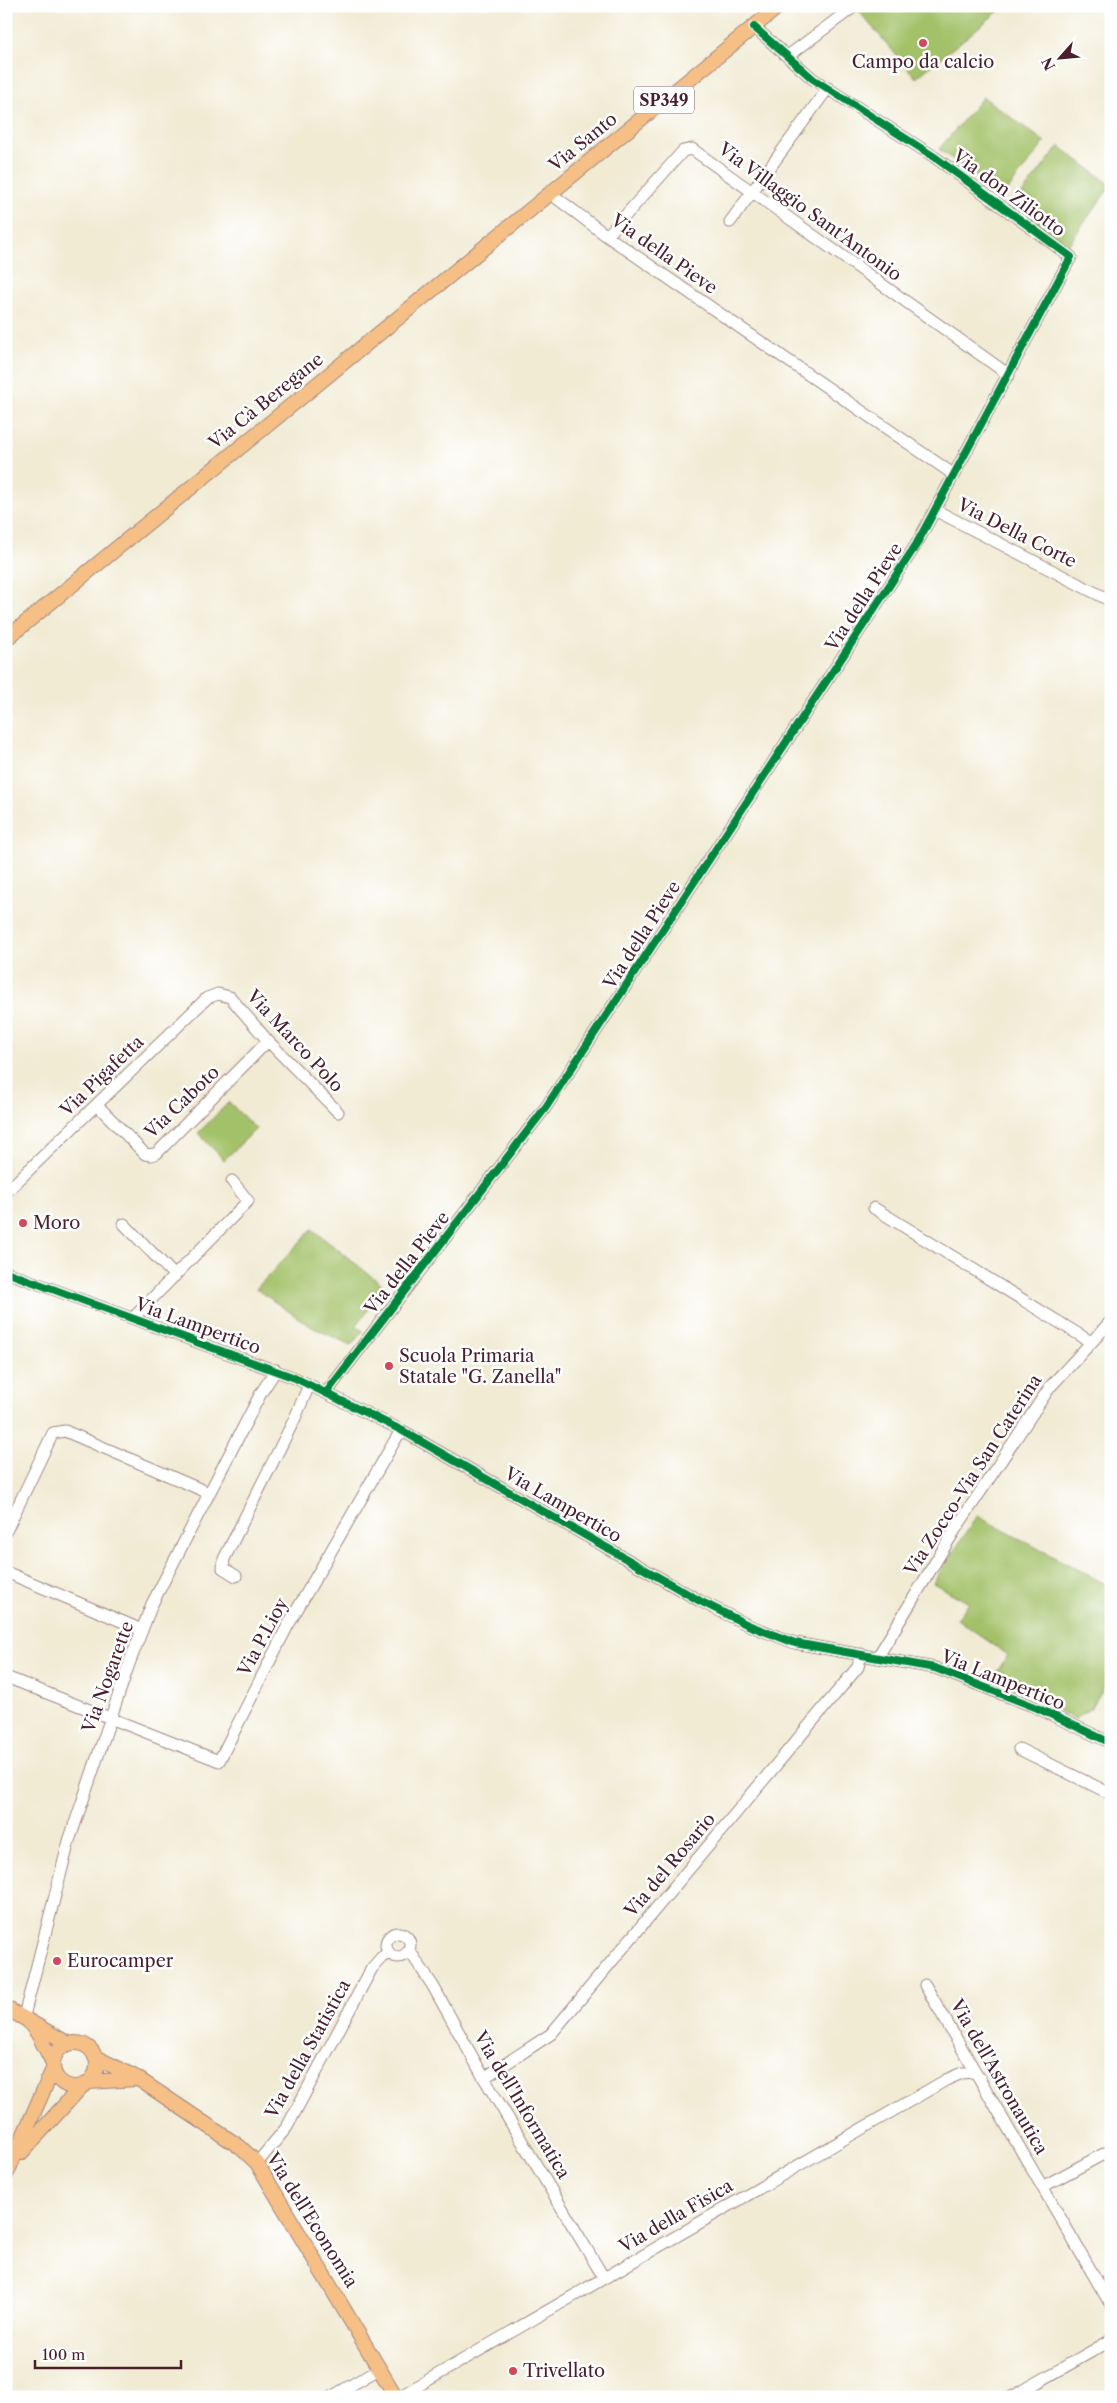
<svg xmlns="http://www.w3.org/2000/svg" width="1117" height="2403" font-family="'Libre Caslon Text',serif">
  <rect width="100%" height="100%" fill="#fff"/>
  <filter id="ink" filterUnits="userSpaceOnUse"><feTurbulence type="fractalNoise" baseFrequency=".02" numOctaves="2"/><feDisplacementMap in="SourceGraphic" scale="10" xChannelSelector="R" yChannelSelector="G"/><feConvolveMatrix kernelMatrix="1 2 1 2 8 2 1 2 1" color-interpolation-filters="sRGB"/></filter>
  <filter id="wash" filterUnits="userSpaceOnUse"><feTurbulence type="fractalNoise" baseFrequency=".0096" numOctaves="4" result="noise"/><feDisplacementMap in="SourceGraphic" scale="20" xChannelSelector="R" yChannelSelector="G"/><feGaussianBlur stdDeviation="1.12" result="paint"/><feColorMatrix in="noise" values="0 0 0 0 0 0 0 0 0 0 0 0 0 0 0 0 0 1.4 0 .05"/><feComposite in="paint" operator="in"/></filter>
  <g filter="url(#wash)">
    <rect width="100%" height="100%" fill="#f1ebd4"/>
    <!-- green -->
    <path fill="#a2c168" stroke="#76704a" d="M859,6H1005L916,78L856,8Z
      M983,97L1045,142L1003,196L939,149Z
      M1059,146L1111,185L1066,248L1012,207Z
      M229,1102L256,1129L224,1160L198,1133Z
      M312,1229L385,1287L356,1326L363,1331L351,1345L312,1327L256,1289Z
      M977,1516L1111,1587V1676L1091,1708L1075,1719L1024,1693L991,1681L1008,1655L957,1619L969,1603L933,1583Z"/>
  </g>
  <g filter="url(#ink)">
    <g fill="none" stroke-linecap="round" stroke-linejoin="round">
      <!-- minor casing -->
      <g stroke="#9e8580" stroke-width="13">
        <path id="minor" d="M788,56L852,8
          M550,193L607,236L953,474
          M730,222L828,88
          M607,236L683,151L692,149L1009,375
          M935,510L1111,601
          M97,1105L145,1154L151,1155L157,1153L268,1041
          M6,1192L207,998L218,994L230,997L268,1041L338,1112
          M874,1208L1091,1342
          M124,1224L175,1276
          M6,1272L295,1378L401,1430L700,1601L748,1625L795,1643L935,1668L1035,1707L1111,1743
          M133,1318L248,1201L232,1181
          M326,1393L546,1107L916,545L1071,257L933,156L813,79L754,27
          M6,1531L53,1433L65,1431L209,1493
          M6,1572L142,1630
          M236,1576L223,1568L224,1559L295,1418L309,1385
          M877,1658L955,1530L1050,1387L1111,1321
          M6,1677L219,1761L287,1627L401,1430
          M1019,1749L1111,1794
          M386 1945a12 12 0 1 1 24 0a12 12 0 1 1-24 0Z
          M409,1950L433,1986L484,2078L604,2278
          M925,1985L1111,2305
          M24,2016L69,1841L129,1664L152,1604L167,1575L261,1393L276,1370
          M484,2078L551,2034L858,1667L861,1654
          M257,2163L287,2127L372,1968L382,1957L389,1953
          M1042,2187L1111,2150
          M331,2397L379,2369
          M399,2397L946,2080L962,2073L974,2072
          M1012,2397L1108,2342L1111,2338"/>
      </g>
      <!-- major casing -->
      <g stroke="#9e8580" stroke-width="16">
        <path id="major" d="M6,639L779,6
          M6,2008L69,2044
          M29,2022L38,2034L53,2063
          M53 2065a22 22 0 1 1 44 0a22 22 0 1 1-44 0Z
          M95,2057L137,2078L240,2147L257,2163L396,2397
          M89,2082L136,2079
          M21,2153L82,2086
          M6,2175L53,2069"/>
      </g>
      <!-- minor -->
      <use href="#minor" stroke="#fff" stroke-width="11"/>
      <!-- major -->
      <use href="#major" stroke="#f5bf86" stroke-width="14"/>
      <!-- cycleway casing -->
      <g stroke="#fff" stroke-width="11">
        <path id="cycleway" d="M6,1272L295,1378L401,1430L700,1601L748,1625L795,1643L935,1668L1035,1707L1111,1743
          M326,1393L546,1107L916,545L1071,257L933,156L813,79L754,27"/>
      </g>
      <!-- cycleway -->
      <use href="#cycleway" stroke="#00873e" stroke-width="8"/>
    </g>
  </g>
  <!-- markers -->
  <g fill="#d1495b" stroke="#fff" stroke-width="2">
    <circle cx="923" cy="43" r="5"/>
    <circle cx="23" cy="1223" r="5"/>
    <circle cx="389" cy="1366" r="5"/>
    <circle cx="57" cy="1961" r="5"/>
    <circle cx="513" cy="2371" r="5"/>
  </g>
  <g text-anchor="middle" stroke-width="5" stroke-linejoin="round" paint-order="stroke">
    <!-- shield labels -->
    <rect fill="#fff" stroke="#80626b" stroke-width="1" x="634" y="86.5" width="60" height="27" rx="4"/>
    <g font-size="16" font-weight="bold" fill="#4a1f2b">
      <text x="664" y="106">SP349</text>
    </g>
    <!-- poi labels -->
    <g font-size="18" fill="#4a1f2b" stroke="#fff" text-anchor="start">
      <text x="923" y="68" text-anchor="middle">Campo da calcio</text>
      <text x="33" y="1229">Moro</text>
      <text x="399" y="1362">Scuola Primaria<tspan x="399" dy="21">Statale "G. Zanella"</tspan></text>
      <text x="67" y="1967">Eurocamper</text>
      <text x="523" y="2377">Trivellato</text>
    </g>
    <!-- street labels -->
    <g font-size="18" fill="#4a1f2b" stroke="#fff">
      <text transform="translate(583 142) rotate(-39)" y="6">Via Santo</text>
      <text transform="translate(1009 193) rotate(36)" y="6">Via don Ziliotto</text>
      <text transform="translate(810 212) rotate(36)" y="6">Via Villaggio Sant'Antonio</text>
      <text transform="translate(664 254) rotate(35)" y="6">Via della Pieve</text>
      <text transform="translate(266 401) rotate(-39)" y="6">Via Cà Beregane</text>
      <text transform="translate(1017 533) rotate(27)" y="6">Via Della Corte</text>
      <text transform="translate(864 597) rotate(-57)" y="6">Via della Pieve</text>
      <text transform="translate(642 935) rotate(-57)" y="6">Via della Pieve</text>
      <text transform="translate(295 1041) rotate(47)" y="6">Via Marco Polo</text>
      <text transform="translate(102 1076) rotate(-44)" y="6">Via Pigafetta</text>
      <text transform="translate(182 1102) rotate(-44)" y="6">Via Caboto</text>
      <text transform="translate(407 1263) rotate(-52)" y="6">Via della Pieve</text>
      <text transform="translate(198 1326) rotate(20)" y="6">Via Lampertico</text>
      <text transform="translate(973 1475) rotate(-57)" y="6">Via Zocco-Via San Caterina</text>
      <text transform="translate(563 1505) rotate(30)" y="6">Via Lampertico</text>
      <text transform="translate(263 1637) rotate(-62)" y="6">Via P.Lioy</text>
      <text transform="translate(108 1677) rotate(-70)" y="6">Via Nogarette</text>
      <text transform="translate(1003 1680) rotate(22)" y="6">Via Lampertico</text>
      <text transform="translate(670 1865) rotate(-50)" y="6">Via del Rosario</text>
      <text transform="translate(308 2049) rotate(-61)" y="6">Via della Statistica</text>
      <text transform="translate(999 2077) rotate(60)" y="6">Via dell'Astronautica</text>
      <text transform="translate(522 2105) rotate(59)" y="6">Via dell'Informatica</text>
      <text transform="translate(676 2216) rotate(-30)" y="6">Via della Fisica</text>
      <text transform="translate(312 2220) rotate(58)" y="6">Via dell'Economia</text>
    </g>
  </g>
  <!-- margin -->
  <rect width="1117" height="2403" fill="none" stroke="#fff" stroke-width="25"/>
  <!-- north arrow -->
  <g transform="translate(1060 58) rotate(243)" stroke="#ffffff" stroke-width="4" paint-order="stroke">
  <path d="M0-4L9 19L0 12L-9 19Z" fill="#4a1f2b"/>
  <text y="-8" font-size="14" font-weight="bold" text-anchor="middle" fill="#4a1f2b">N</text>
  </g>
  <!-- scale -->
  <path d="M35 2360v8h146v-8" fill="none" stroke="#4a1f2b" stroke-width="2.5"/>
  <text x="42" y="2360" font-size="15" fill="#4a1f2b" stroke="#ffffff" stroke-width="4" paint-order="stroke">100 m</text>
</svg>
